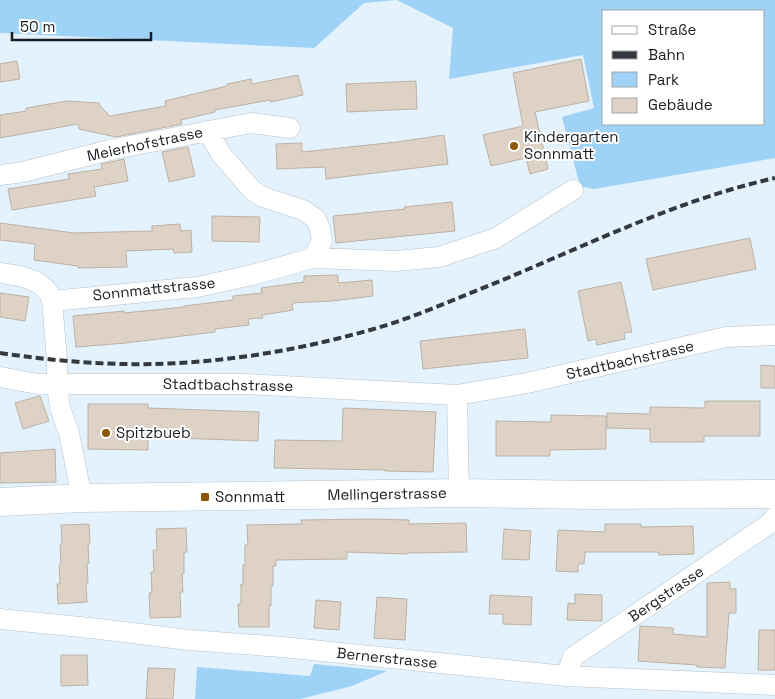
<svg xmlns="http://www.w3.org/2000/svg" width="775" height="699" font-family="'Space Grotesk',sans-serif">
  <rect width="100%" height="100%" fill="#e4f2fd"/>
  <!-- green -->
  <path fill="#9ed2f7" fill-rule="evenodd" d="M0,0H775V158L594,189L580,186L562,117L594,108L583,55L449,79L453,28L397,0L364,3L314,48L0,33ZM604,11H764V124H604Z
    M314,664L387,671L352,686L300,699H195L197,667L310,676Z"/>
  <!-- building -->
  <path fill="#ded2c6" stroke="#bcb2a5" d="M581,59L589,101L535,112L548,169L530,174L526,158L491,166L483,135L523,126L513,73Z
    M17,61L20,79L0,82V64Z
    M298,75L303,95L271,102L270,100L215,110V112L181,120L182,124L116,137L79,129L78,124L0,138V115L26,111V108L67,101L99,103L100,106L110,116L166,106L165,101L227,86V84L251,79L252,84Z
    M416,81L417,109L347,112L346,84Z
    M444,135L448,164L326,179L325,167L277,169L276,144L302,143V152L397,142Z
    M188,147L195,176L169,182L162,152Z
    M124,159L128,181L94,187L96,196L12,210L8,189L69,179L68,174L102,169L101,164Z
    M452,202L455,231L336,243L333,216L405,209L404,207Z
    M212,216L260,217L259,242L212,241Z
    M0,223L74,233L152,231V226L180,224L181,231L191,230L192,252L174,253L173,249L126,251L127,267L78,268V266L34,260L35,244L0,240Z
    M750,238L756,269L653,290L646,259Z
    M338,275V283L372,280L373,296L333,301L292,303L293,310L262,315L263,318L248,319L249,325L215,329V332L126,343L76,347L73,316L124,311V313L184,307V306L233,300V296L262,293L261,288L304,282V276Z
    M621,282L632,332L624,333L625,339L597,345L596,339L588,341L578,291Z
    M0,293L29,297L25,321L0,317Z
    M525,329L528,358L423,369L420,341Z
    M761,365L775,366V388H761Z
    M39,396H40L49,421L23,429L15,403Z
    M705,401H760V436H704V442H650V429L607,428V413L650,414V407L705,408Z
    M88,404H148V408L259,412L258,441L148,437V450L88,449Z
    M343,408L436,412L433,472L385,471V470L274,468L275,440L342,441Z
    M551,415L606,416V449L550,450V456H496V421L551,422Z
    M55,449L56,482L0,483V453Z
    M371,519L409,520V524L466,523L467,552L408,553V554L347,552V559L276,560V566H273V586H271V606H269V627H239L238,604H241V584L243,585V565H245V545H248L247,525L302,524L301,520Z
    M89,524L90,544H88L89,563H87L88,583H86L87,602L58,604L57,584H60L59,565L61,564L60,545H62L61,525Z
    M605,524H641V527L693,526L694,554L659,555L658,552H585L584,564H578V572L556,571L558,530L605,532Z
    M186,528L187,552H184V574H182L183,592H180L181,617L150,618L149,593H152L151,572H154L153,550H157L156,529Z
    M504,529L531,531L529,560L502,559Z
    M730,582V589H736V613H729L725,668L697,667V665L638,661L640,626L673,628V634L707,637V583Z
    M575,594L602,595V621L567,620L568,603L575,604Z
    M490,595L532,597L531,625L503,624V614H489Z
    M377,597L407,599L405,640L374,638Z
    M316,600L341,602L339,630L314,628Z
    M759,630H775V670H758Z
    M61,655H87L88,685L61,686Z
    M148,668L175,669L173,699H146Z"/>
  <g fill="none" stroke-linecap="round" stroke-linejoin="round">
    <!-- street casing -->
    <g stroke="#b5c3ce" stroke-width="21">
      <path id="street" d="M208,131L221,154L252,190L263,197L303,210L316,219L320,229L322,241L313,258
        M0,175L23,172L114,149L251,123L290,128
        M0,273C16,275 39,278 49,293C50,295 51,298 52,301L57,360V385L60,408L69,433L82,498
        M52,301L197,287L252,275L313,258L396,261L439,257L496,238L573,190
        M0,377L38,384H245L457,395L527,383L726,337L775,335
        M457,395L459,493
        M0,619L100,629L189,640L282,647L566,676L775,685
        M566,676L573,657L769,524L775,517"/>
    </g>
    <!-- secondary casing -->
    <g stroke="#b5c3ce" stroke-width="29">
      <path id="secondary" d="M0,502L82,498L459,493L595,495L775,494"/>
    </g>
    <!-- street -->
    <use href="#street" stroke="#fff" stroke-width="20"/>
    <!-- secondary -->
    <use href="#secondary" stroke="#fff" stroke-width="28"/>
    <!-- rail -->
    <path stroke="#33393e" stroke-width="4" stroke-dasharray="8 4" stroke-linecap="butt" d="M0,353C40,359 81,363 121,364C208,366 294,352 377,328C408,319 439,306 468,294C570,254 668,202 775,178"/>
  </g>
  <!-- markers -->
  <g fill="#8a5901" stroke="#fff" stroke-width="2">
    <circle cx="514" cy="146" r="5"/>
    <circle cx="106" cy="433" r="5"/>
    <rect x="200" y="492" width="10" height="10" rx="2.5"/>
  </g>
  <g text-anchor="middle" stroke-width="4" stroke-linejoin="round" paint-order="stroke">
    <!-- poi labels -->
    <g font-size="15" fill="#181d21" stroke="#fff" text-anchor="start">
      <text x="524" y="142">Kindergarten<tspan x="524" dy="17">Sonnmatt</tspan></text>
      <text x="116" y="438">Spitzbueb</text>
      <text x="215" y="502">Sonnmatt</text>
    </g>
    <!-- street labels -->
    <g font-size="15" fill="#181d21" stroke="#fff">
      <text transform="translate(145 144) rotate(-12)" y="5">Meierhofstrasse</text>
      <text transform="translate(154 289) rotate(-6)" y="5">Sonnmattstrasse</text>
      <text transform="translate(630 360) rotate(-13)" y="5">Stadtbachstrasse</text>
      <text transform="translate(228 385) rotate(1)" y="5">Stadtbachstrasse</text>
      <text transform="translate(387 494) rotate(-1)" y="5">Mellingerstrasse</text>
      <text transform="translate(666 594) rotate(-34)" y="5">Bergstrasse</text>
      <text transform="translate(387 658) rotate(6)" y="5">Bernerstrasse</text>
    </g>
  </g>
  <!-- legend -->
  <rect x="602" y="10" width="162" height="115" fill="#ffffff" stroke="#a3a5a6"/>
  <rect x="612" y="26" width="25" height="8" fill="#ffffff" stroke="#a3a5a6"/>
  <text x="648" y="35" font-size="15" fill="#181d21">Straße</text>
  <rect x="612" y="51" width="25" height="8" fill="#33393e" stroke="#a3a5a6"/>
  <text x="648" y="60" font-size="15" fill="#181d21">Bahn</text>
  <rect x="612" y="72" width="25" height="15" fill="#9ed2f7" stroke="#a3a5a6"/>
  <text x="648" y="85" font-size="15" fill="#181d21">Park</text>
  <rect x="612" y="98" width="25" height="15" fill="#ded2c6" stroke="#a3a5a6"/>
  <text x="648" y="110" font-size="15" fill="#181d21">Gebäude</text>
  <!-- scale -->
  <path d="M12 32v8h139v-8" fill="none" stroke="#181d21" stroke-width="2.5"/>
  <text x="20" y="32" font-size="15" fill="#181d21" stroke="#ffffff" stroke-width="4" paint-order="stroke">50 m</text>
</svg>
